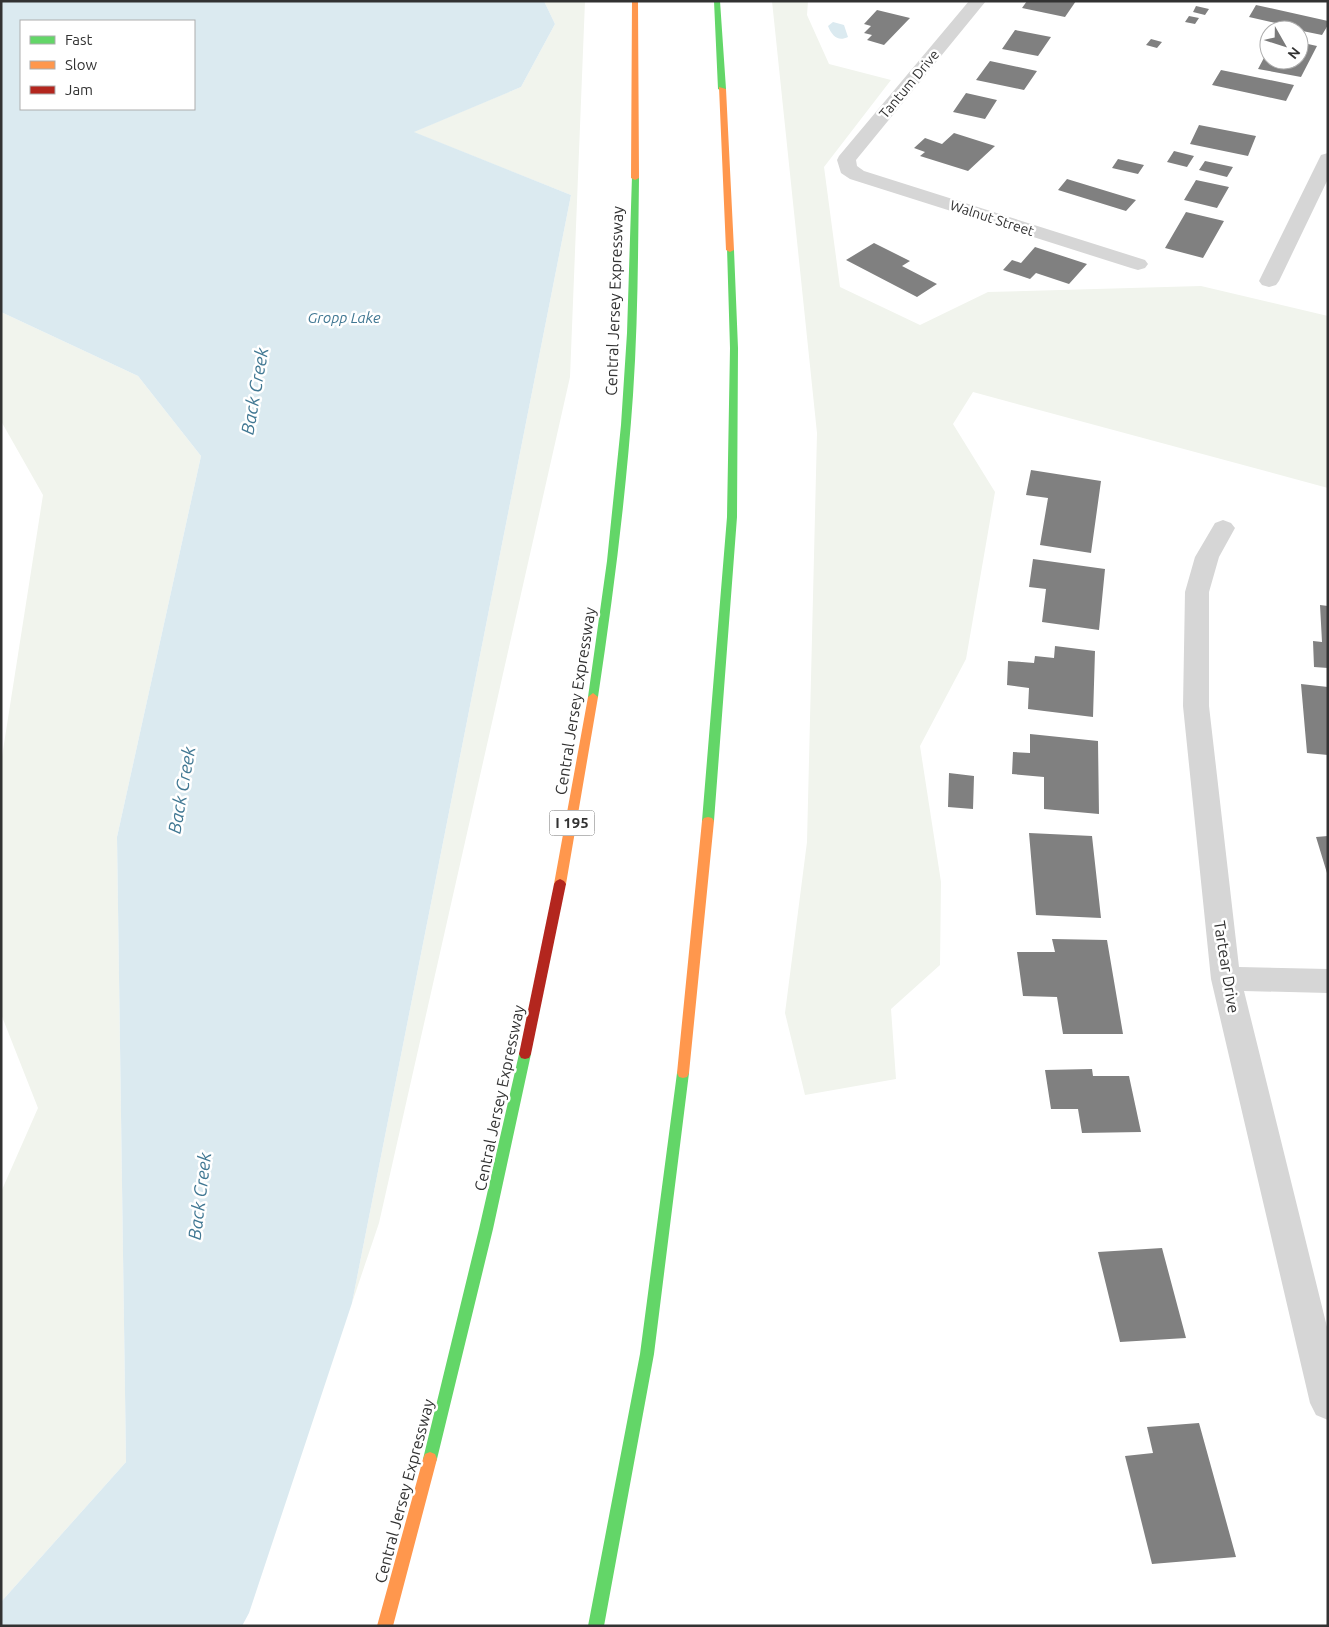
<svg xmlns="http://www.w3.org/2000/svg" width="1329" height="1627" font-family="Ubuntu,sans-serif">
  <rect width="100%" height="100%" fill="#fff"/>
  <!-- green -->
  <path fill="#f1f4ed" d="M544,1H585L570,377L379,1223L352,1303L571,195L413,132L521,87L555,24Z
    M772,1H808L807,15L829,64L891,80L824,167L840,287L920,325L988,292L1201,286L1328,316V488L973,392L953,424L995,492L966,659L920,746L941,882L940,965L891,1009L896,1079L805,1095L785,1013L807,842L817,433Z
    M1,312L138,376L201,456L117,837L126,1462L1,1602V1192L38,1108L1,1014V763L43,495L1,421Z"/>
  <!-- water -->
  <path fill="#dbeaf0" fill-rule="evenodd" d="M1,1H544L555,24L521,87L414,132L571,195L352,1303L249,1613L242,1626H1V1602L126,1462L117,837L201,456L138,376L1,312ZM21,21H194V109H21Z
    M833,22L844,25L848,37C838,42 832,36 828,26Z"/>
  <!-- building -->
  <path fill="#808080" d="M1027,1H1076L1065,17L1022,8Z
    M1256,5L1328,21V25L1322,35L1278,26L1280,24L1249,17Z
    M1196,6L1209,9L1205,15L1193,12Z
    M877,10L910,18L884,45L867,40L872,35L864,33L871,26L864,24Z
    M1189,16L1199,18L1195,24L1185,22Z
    M1015,30L1051,37L1038,56L1002,49Z
    M1151,39L1162,42L1157,48L1146,45Z
    M1299,42L1317,46L1301,77L1258,69L1266,54L1269,55V60H1299Z
    M990,61L1037,71L1024,90L976,80Z
    M1221,70L1294,85L1286,101L1212,85Z
    M966,93L997,100L985,119L953,112Z
    M1199,125L1256,136L1248,156L1190,144Z
    M954,133L995,146L968,171L920,156L925,152L914,148L925,138L942,144Z
    M1174,151L1194,156L1187,167L1167,162Z
    M1118,159L1144,165L1138,174L1112,168Z
    M1205,161L1233,167L1227,177L1199,170Z
    M1067,179L1136,200L1126,211L1058,190Z
    M1196,180L1229,187L1217,208L1184,200Z
    M1186,212L1224,221L1203,258L1165,248Z
    M874,243L910,261L902,266L937,284L917,297L846,260Z
    M1035,247L1087,264L1069,284L1036,273L1030,279L1003,270L1012,260L1021,263Z
    M1031,470L1101,481L1091,553L1040,545L1048,498L1026,495Z
    M1033,559L1105,569L1099,630L1042,622L1046,589L1029,587Z
    M1320,605L1328,606V668L1314,667L1313,641L1322,642Z
    M1055,646L1095,651L1093,717L1028,709L1029,688L1007,685L1008,661L1034,663L1035,656L1054,658Z
    M1301,684L1328,687V755L1307,753Z
    M1030,734L1098,741L1099,814L1044,809V777L1012,774L1013,752L1030,753Z
    M949,773L974,776L973,809L948,807Z
    M1029,833L1092,836L1101,918L1036,915Z
    M1328,836V873H1327L1316,837Z
    M1052,939L1107,940L1123,1034H1063L1057,997L1023,996L1017,952H1055Z
    M1092,1069L1093,1076H1129L1141,1132L1082,1133L1078,1109H1051L1045,1070Z
    M1162,1248L1186,1338L1120,1342L1098,1252Z
    M1199,1423L1236,1557L1152,1564L1125,1456L1153,1453L1147,1427Z"/>
  <g fill="none" stroke-linecap="round" stroke-linejoin="round">
    <!-- street -->
    <path fill="#d6d6d6" fill-rule="evenodd" d="M969,1H986L856,160L857,166L864,171L1145,260L1148,264L1145,268L1138,270L1131,268L850,179L841,173L837,160L839,156Z
      M1328,153V179L1279,281L1276,285L1269,287L1262,285L1259,281L1319,159L1321,155Z
      M1223,520L1231,523L1235,528L1219,557L1209,592V706L1239,967L1328,969V993L1244,991L1328,1331V1420L1316,1415L1310,1403L1211,979L1183,706L1185,592L1195,557L1215,523Z"/>
    <!-- fast -->
    <path fill="#63d668" fill-rule="evenodd" d="M714,1H720L726,89L722,91L718,89Z
      M632,176L639,178C638,250 638,323 633,395C626,496 613,597 598,697L593,701L588,697L607,561L621,425L627,333Z
      M727,248L734,250L738,348L737,517L714,821L712,824H704L702,821L727,517L730,348Z
      M525,1049L529,1050L531,1054L493,1229L437,1459L435,1464L430,1466L425,1464L423,1459L479,1229L519,1054L521,1050Z
      M683,1068L687,1069L689,1073L654,1354L604,1626H588L640,1354L677,1073L679,1069Z"/>
    <!-- slow -->
    <path fill="#ff974d" fill-rule="evenodd" d="M632,1H638L639,178L635,180L631,178Z
      M719,87L726,89L734,250L730,252L726,250Z
      M593,693L598,697L566,884L564,887H556L554,884L588,697Z
      M708,817L712,818L714,821L689,1073L687,1077L683,1078L679,1077L677,1073L702,821L704,818Z
      M430,1452L435,1454L437,1459L393,1626H377L423,1459L425,1454Z"/>
    <!-- jam -->
    <path fill="#b3261e" fill-rule="evenodd" d="M560,879L564,881L566,884L531,1054L529,1058L525,1059L521,1058L519,1054L554,884L556,881Z"/>
  </g>
  <g text-anchor="middle" stroke-width="5" stroke-linejoin="round" paint-order="stroke">
    <!-- far-street labels -->
    <g font-size="14" fill="#323232" stroke="#fff">
      <text transform="translate(909 84) rotate(-50)" y="5">Tantum Drive</text>
      <text transform="translate(992 218) rotate(18)" y="5">Walnut Street</text>
    </g>
    <!-- far-water labels -->
    <g font-size="15" font-style="italic" fill="#417893" stroke="#fff">
      <text x="344" y="323">Gropp Lake</text>
    </g>
    <!-- shield labels -->
    <rect fill="#fff" stroke="#707070" stroke-width="1" x="549.5" y="810.5" width="45" height="25" rx="4"/>
    <g font-size="15" font-weight="bold" fill="#323232">
      <text x="572" y="828">I 195</text>
    </g>
    <!-- street labels -->
    <g font-size="16" fill="#323232" stroke="#fff">
      <text transform="translate(614 301) rotate(-88)" y="6">Central Jersey Expressway</text>
      <text transform="translate(575 701) rotate(-81)" y="6">Central Jersey Expressway</text>
      <text transform="translate(1227 967) rotate(81)" y="6">Tartear Drive</text>
      <text transform="translate(499 1098) rotate(-78)" y="6">Central Jersey Expressway</text>
      <text transform="translate(404 1491) rotate(-75)" y="6">Central Jersey Expressway</text>
    </g>
    <!-- water labels -->
    <g font-size="18" font-style="italic" fill="#417893" stroke="#fff">
      <text transform="translate(255 391) rotate(-80)" y="6">Back Creek</text>
      <text transform="translate(182 790) rotate(-80)" y="6">Back Creek</text>
      <text transform="translate(200 1196) rotate(-83)" y="6">Back Creek</text>
    </g>
  </g>
  <!-- border -->
  <rect width="1329" height="1627" fill="none" stroke="#323232" stroke-width="5"/>
  <!-- legend -->
  <rect x="20" y="20" width="175" height="90" fill="#ffffff" stroke="#adadad"/>
  <rect x="30" y="36" width="25" height="8" fill="#63d668" stroke="#adadad"/>
  <text x="65" y="45" font-size="15" fill="#323232">Fast</text>
  <rect x="30" y="61" width="25" height="8" fill="#ff974d" stroke="#adadad"/>
  <text x="65" y="70" font-size="15" fill="#323232">Slow</text>
  <rect x="30" y="86" width="25" height="8" fill="#b3261e" stroke="#adadad"/>
  <text x="65" y="95" font-size="15" fill="#323232">Jam</text>
  <!-- north arrow -->
  <g transform="translate(1284 45) rotate(129)"><circle r="24" fill="#ffffff" stroke="#adadad"/>
  <path d="M0-4L9 19L0 12L-9 19Z" fill="#7a7a7a"/>
  <text y="-8" font-size="14" font-weight="bold" text-anchor="middle" fill="#323232">N</text>
  </g>
</svg>
